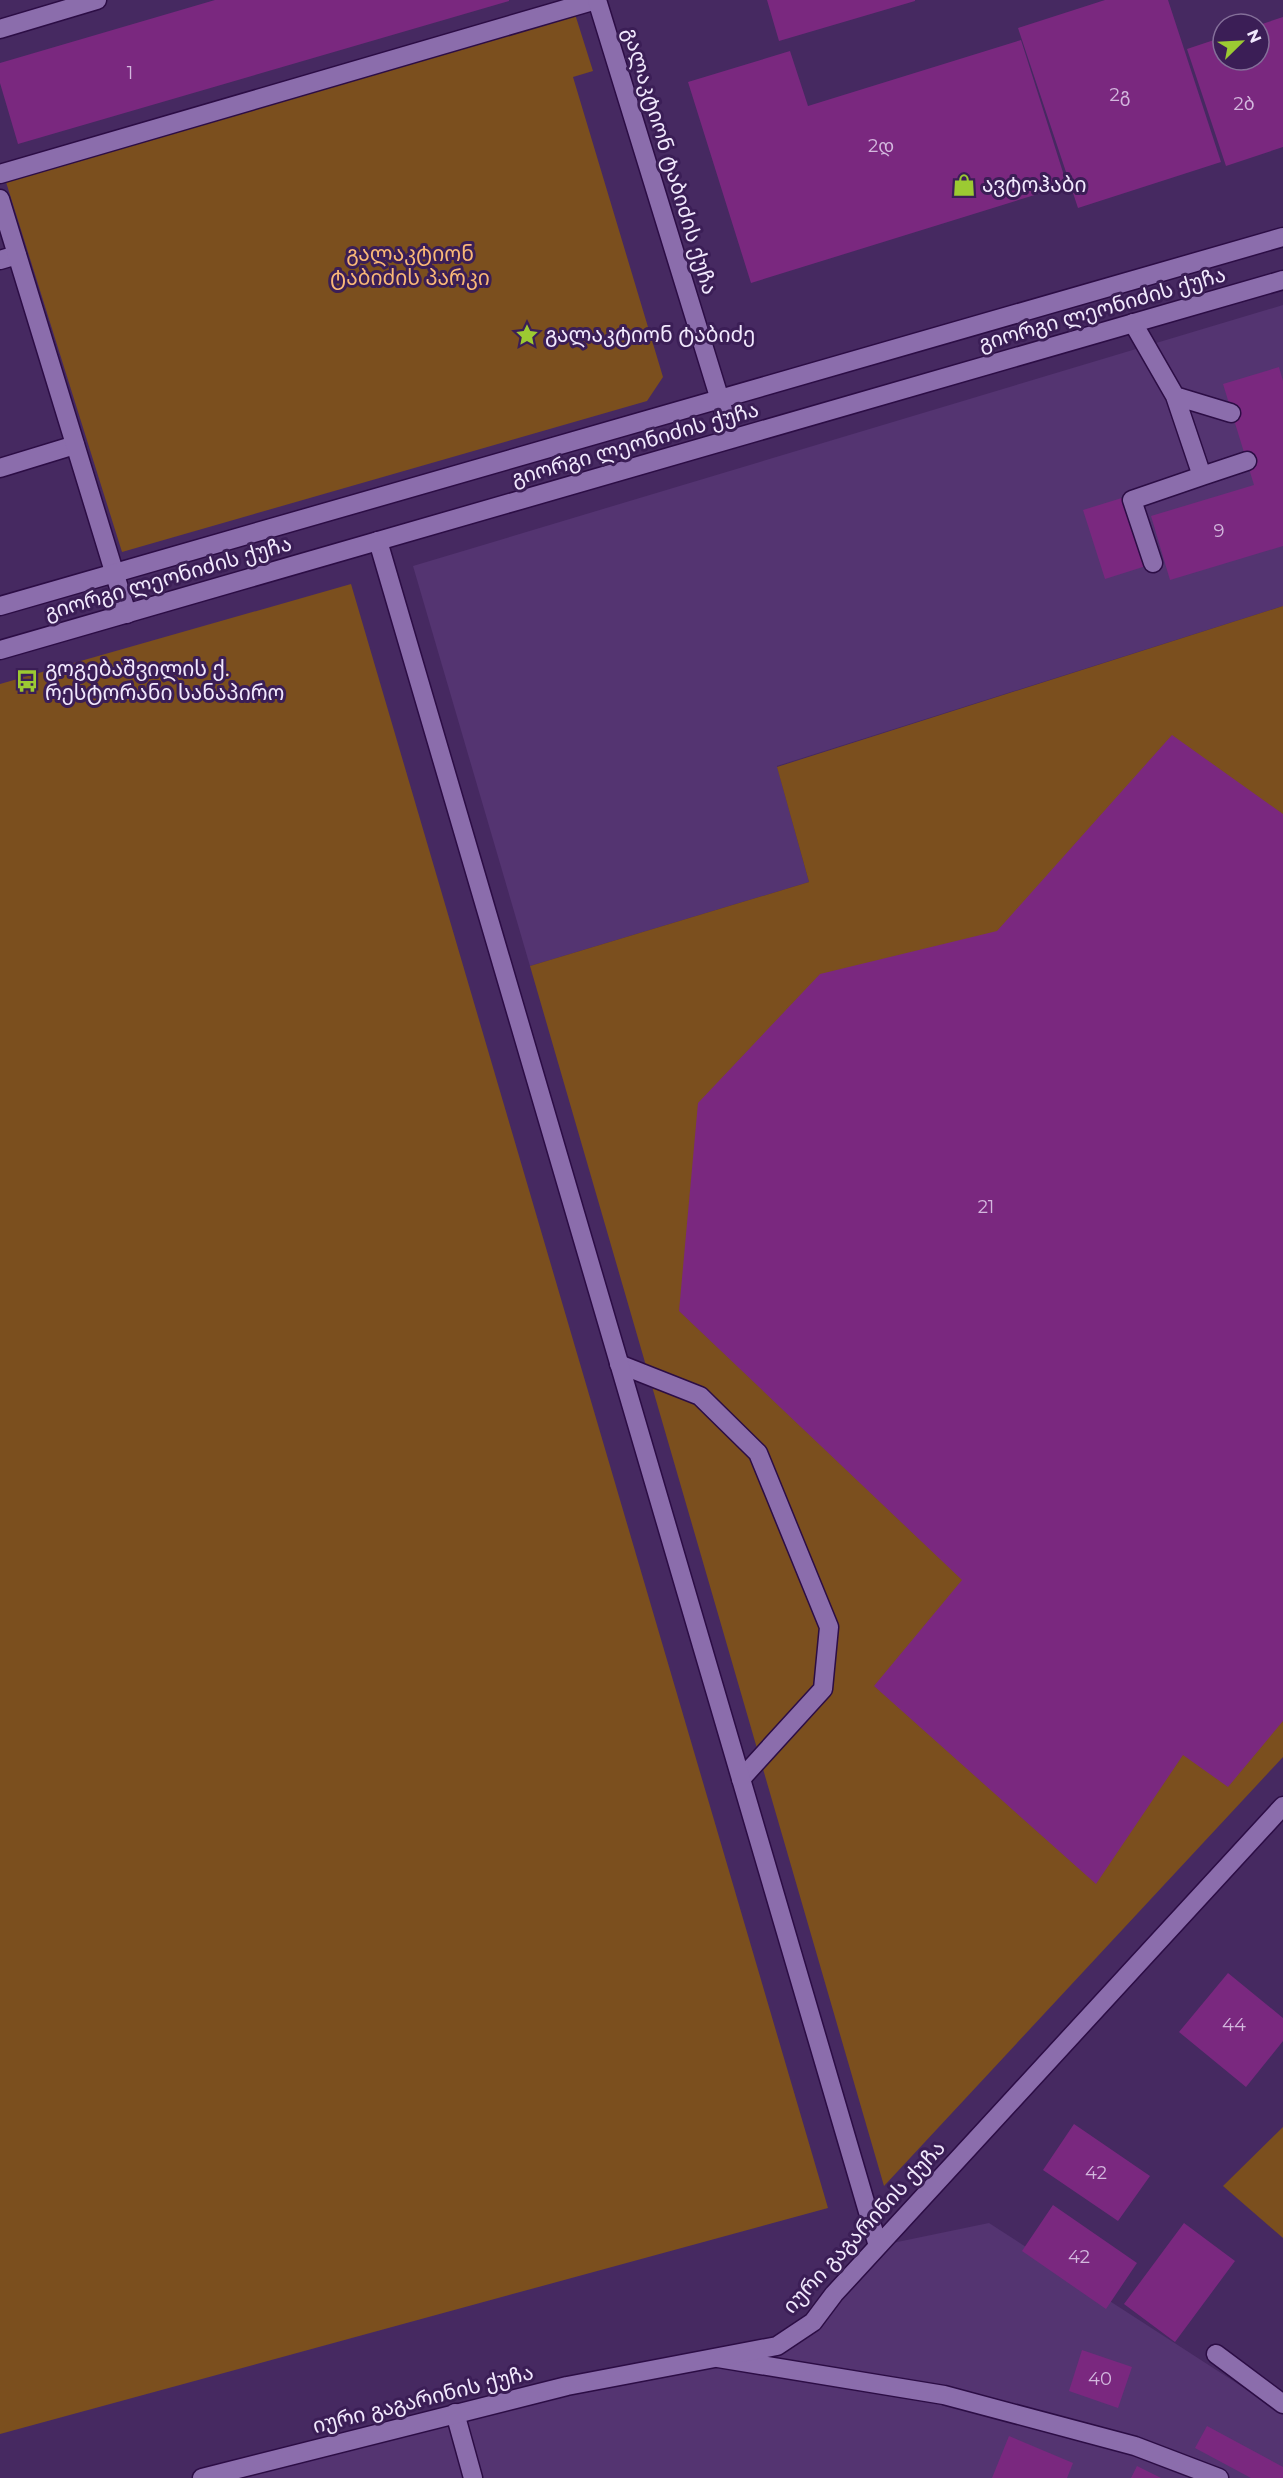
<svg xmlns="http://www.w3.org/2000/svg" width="1283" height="2478" font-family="Montserrat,'Noto Sans Georgian',sans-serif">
  <rect width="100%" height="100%" fill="#462961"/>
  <!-- built -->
  <path fill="#543471" d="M1283,305V606L777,766L809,882L530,966L413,566Z
    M989,2223L1283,2413V2478H202L777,2346L878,2246Z"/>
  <!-- green -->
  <path fill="#7b4f1e" d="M575,14L593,71L573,77L663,377L647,401L122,552L6,182Z
    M351,584L828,2208L0,2434V684Z
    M1283,606V1757L884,2186L530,966L809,882L777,767Z
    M1283,2127V2238L1223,2186Z"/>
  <!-- building -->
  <path fill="#7a287f" d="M215,0H509V1L18,144L0,83V63Z
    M767,0H915V1L779,41Z
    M1105,0H1168L1221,162L1078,208L1018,28Z
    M1283,17V147L1226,166L1187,49L1223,37V60H1259V25Z
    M1021,40L1067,185L751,283L688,82L790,51L808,106Z
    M1279,367L1283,381V546L1170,580L1151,516L1254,485L1223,384Z
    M1125,497L1146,566L1105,579L1083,510Z
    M1172,735L1283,814V1721L1228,1787L1183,1755L1096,1884L874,1686L962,1580L679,1311L698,1103L820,974L997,931Z
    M1228,1973L1283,2018V2041L1246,2087L1179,2032Z
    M1074,2124L1150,2176L1118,2221L1043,2170Z
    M1053,2205L1137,2263L1106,2309L1022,2251Z
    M1184,2223L1235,2261L1175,2342L1124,2304Z
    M1082,2350L1132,2367L1118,2408L1069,2391Z
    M1207,2426L1283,2467V2478H1251L1195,2448Z
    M1009,2436L1073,2463L1067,2478H992Z
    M1137,2466L1161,2478H1131Z"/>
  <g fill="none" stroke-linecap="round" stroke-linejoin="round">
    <!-- lane casing -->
    <g stroke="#2c0d45" stroke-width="21">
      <path id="lane" d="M0,29L97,0
        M0,174L596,0
        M0,260L17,255
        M1133,323L1175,396L1231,413
        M1175,396L1202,476L1247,461
        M0,468L75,445
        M1153,563L1132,500L1202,476
        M619,1364L700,1396L758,1453L829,1627L823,1689L741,1779
        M1216,2354L1283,2404
        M718,2358L944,2395L1135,2446L1219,2478
        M455,2413L473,2478"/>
    </g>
    <!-- street casing -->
    <g stroke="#2c0d45" stroke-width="21">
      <path id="street" d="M0,199L127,614
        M378,541L878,2246
        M202,2478L567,2386L777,2346L813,2322L834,2294L1283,1806"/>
    </g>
    <!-- secondary casing -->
    <g stroke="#2c0d45" stroke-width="21">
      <path id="secondary" d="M597,0L732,439
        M0,606L1283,237
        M0,650L1283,280"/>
    </g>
    <!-- lane -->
    <use href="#lane" stroke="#8b6dac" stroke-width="18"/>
    <!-- street -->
    <use href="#street" stroke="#8b6dac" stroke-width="18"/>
    <!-- secondary -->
    <use href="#secondary" stroke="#8b6dac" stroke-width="18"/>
  </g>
  <!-- icons -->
  <defs>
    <g id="shop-bare" transform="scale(1.8)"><path d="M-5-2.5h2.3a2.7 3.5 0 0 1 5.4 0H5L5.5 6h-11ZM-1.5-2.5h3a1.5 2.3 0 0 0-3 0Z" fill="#9cca32" stroke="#3b1e56" stroke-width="2.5" paint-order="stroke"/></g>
    <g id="sight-bare" transform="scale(1.8)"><path d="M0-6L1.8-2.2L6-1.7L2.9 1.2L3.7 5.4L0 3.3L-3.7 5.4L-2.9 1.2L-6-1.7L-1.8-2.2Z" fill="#9cca32" stroke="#3b1e56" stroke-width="2.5" paint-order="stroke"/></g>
    <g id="bus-bare" transform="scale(1.8)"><path d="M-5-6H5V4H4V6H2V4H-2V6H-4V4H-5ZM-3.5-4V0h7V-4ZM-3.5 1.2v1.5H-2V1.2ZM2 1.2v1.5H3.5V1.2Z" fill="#9cca32" stroke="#3b1e56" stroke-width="2.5" paint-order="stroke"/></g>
  </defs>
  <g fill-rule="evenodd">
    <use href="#shop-bare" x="964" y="185"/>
    <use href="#sight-bare" x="527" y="335"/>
    <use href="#bus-bare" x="27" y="681"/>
  </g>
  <g text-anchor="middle" stroke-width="6" stroke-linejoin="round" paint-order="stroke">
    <!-- number labels -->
    <g font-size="18" fill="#d3b8de">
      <text x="130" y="79">1</text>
      <text x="1120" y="101">2გ</text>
      <text x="1244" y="110">2ბ</text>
      <text x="881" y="152">2დ</text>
      <text x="1219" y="537">9</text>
      <text x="986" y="1213">21</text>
      <text x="1234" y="2031">44</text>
      <text x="1096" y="2179">42</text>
      <text x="1079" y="2263">42</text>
      <text x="1100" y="2385">40</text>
    </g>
    <!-- street labels -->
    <g font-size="21" fill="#f1e8fd" stroke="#3b1e56">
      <text transform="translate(670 161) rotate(73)" y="7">გალაკტიონ ტაბიძის ქუჩა</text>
      <text transform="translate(1102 309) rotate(-16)" y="7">გიორგი ლეონიძის ქუჩა</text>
      <text transform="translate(635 444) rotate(-16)" y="7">გიორგი ლეონიძის ქუჩა</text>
      <text transform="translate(168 578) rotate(-16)" y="7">გიორგი ლეონიძის ქუჩა</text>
      <text transform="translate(864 2227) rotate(-47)" y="7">იური გაგარინის ქუჩა</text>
      <text transform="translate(423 2399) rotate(-14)" y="7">იური გაგარინის ქუჩა</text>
    </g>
    <!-- poi labels -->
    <g font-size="21" fill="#f1e8fd" stroke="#3b1e56" text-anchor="start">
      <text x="982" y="192">ავტოჰაბი</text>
      <text x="545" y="342">გალაკტიონ ტაბიძე</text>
      <text x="45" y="676">გოგებაშვილის ქ.<tspan x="45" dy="24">რესტორანი სანაპირო</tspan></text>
    </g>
    <!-- park labels -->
    <g font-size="21" fill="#f9b877" stroke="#3b1e56">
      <text x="410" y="261">გალაკტიონ<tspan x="410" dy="24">ტაბიძის პარკი</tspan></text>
    </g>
  </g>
  <!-- north arrow -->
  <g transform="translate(1241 42) rotate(66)"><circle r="28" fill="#3b1e56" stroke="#846f99" stroke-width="1.5"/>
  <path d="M0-4.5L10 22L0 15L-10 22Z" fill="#9cca32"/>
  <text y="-9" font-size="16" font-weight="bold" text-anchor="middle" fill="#f1e8fd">N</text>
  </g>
</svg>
